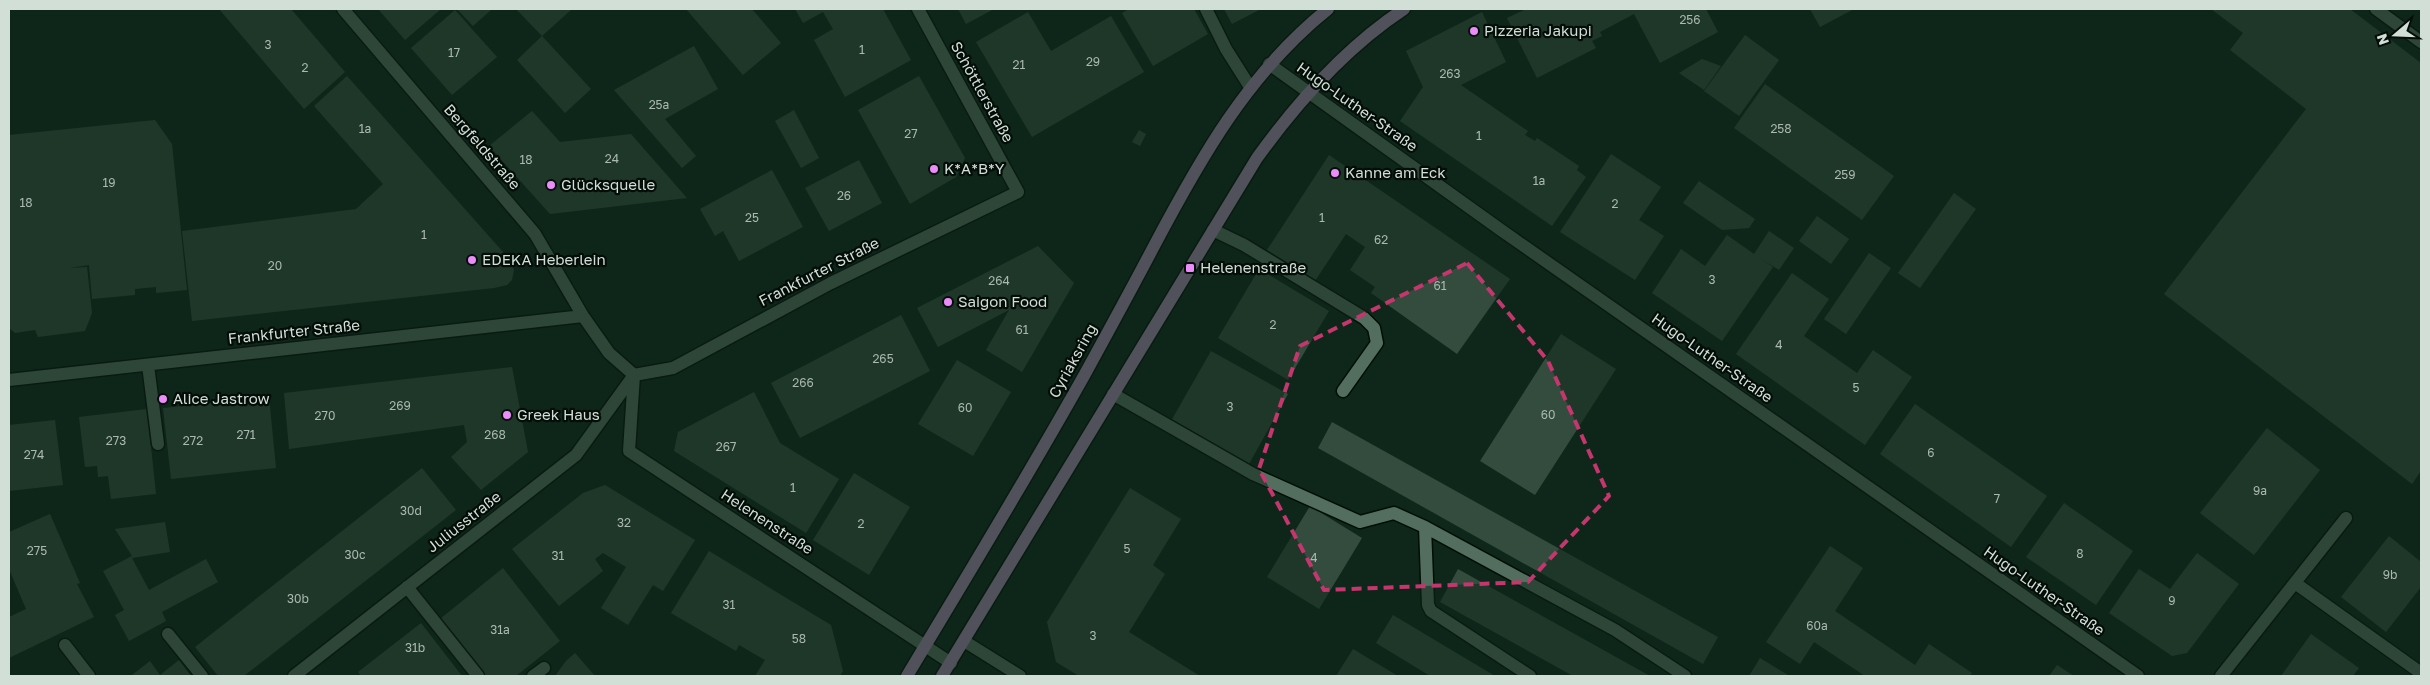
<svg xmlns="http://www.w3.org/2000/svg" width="2430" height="685" font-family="'Golos Text',sans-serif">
  <rect width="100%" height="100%" fill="#0e271a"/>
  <!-- building -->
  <path fill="#334c3d" d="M219,9H291L345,72L304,109Z
    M378,9H441L405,40Z
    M460,9H492L473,26L458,10Z
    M516,9H572L542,36Z
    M686,9H752L781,43L743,75Z
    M795,9H883L911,60L845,97L814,40L833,29L823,12L803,23Z
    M958,9H994L966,24Z
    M1129,9H1194L1208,34L1153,66L1122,13Z
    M1224,9H1261L1232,24Z
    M1526,9H1706L1718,32L1660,63L1634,14L1600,32L1602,36L1592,41L1596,48L1537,78L1507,18Z
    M1810,9H1854L1820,27Z
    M2211,9H2350L2421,63V471L2412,484L2164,294L2306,109L2230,50L2243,33Z
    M455,10L497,57L452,95L411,48Z
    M1028,12L1051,51L1111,16L1144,72L1032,137L976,42Z
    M1482,12L1506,62L1461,85L1528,131L1525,135L1535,141L1537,138L1579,166L1577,170L1586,177L1552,226L1400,121L1423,87L1406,51Z
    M1745,35L1779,60L1739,116L1704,91Z
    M542,36L591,89L565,113L517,60Z
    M694,46L718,89L665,119L696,156L682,168L614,90Z
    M1702,59L1721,66L1704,90L1679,73Z
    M347,76L511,261L514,270L512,280L507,285L494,288L192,321L182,231L356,209L383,184L314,106Z
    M919,76L965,158L956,177L910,204L858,110Z
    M1765,84L1894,176L1862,220L1734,128Z
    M794,110L819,158L801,168L775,121Z
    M532,111L560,142L631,134L687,198L550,214L489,146Z
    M155,120L172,144L187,290L156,293V287L135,289V295L92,299L89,265L69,268L87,267L92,313L85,331L38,337L35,330L15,333L9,328V135Z
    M1139,130L1146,134L1140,146L1132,142Z
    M1611,154L1661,187L1639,220L1664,236L1635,280L1560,232Z
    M1329,155L1510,279L1457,354L1371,293L1375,287L1350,270L1365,247L1346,234L1315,281L1267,250Z
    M859,160L882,203L829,231L805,188Z
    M772,170L803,227L739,261L723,231L715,236L700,209Z
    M1699,181L1755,219L1749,228L1722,230L1683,203Z
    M1954,193L1976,209L1920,288L1898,273Z
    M1817,216L1849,239L1831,264L1799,241Z
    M1769,231L1794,248L1779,270L1761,259L1773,267L1722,341L1652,293L1681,249L1705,266L1727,235L1754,254Z
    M1038,246L1074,283L1022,372L986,350L1009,310L938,347L917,308Z
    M1869,253L1891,268L1846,334L1824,319Z
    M1259,269L1329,311L1288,380L1218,338Z
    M1792,273L1829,299L1804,336L1857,373L1873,350L1912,377L1865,445L1736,354Z
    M901,315L930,371L800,438L771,383Z
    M1561,334L1616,369L1535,495L1480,461Z
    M1211,351L1288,394L1249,464L1171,421Z
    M957,360L1011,392L973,456L918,424Z
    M512,367L528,452L481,490L451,457L467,442L464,425L289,449L284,393Z
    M754,392L780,443L839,479L806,533L674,451L678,432Z
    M269,397L276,468L171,479L163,408Z
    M1915,404L2047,496L2011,547L1880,454Z
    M147,409L156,494L111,499L108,476L98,477L97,466L85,467L79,417Z
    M55,420L63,485L9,491V425Z
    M1332,422L1718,637L1703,664L1318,448Z
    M2267,428L2320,470L2254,555L2200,513Z
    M422,468L456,510L244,676H218L195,647Z
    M854,473L910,507L869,575L813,540Z
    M605,485L695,540L663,591L653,585L628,625L601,608L626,567L603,553L595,559L603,571L559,606L512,549L583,493Z
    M1130,488L1181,519L1153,565L1165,574L1129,632L1200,676H1079L1056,662L1047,622Z
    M2064,503L2133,551L2096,605L2026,557Z
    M1310,506L1362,538L1319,609L1267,577Z
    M50,514L80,583L77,584L94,617L9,658V617L26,609L9,569V532Z
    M165,522L170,552L132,558L149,590L206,559L218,582L162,612L166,621L129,641L115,615L124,610L103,571L132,556L115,529Z
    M2389,536L2421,562V587L2386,632L2341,597Z
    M1830,546L1863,568L1835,611L1915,665L1929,644L1972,673L1969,676H1865L1814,642L1800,664L1766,642Z
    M709,551L831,625L843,671L840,676H755L765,660L739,645L736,651L671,613Z
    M2197,553L2239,584L2187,653L2172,656L2109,613L2139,569L2170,589Z
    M503,568L560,641L516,676H485L440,619Z
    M1458,569L1650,676H1573L1440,602Z
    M1393,615L1495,676H1430L1376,643Z
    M421,623L462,676H361L358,672Z
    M2311,634L2359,668L2353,676H2281Z
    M1353,649L1398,676H1336Z
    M575,653L595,676H555L566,661Z
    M1760,658L1788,675L1787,676H1749Z
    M179,660L191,676L132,675L150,661L160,675Z
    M2057,665L2074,676H2049Z"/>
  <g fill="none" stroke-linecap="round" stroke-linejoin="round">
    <!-- minor casing -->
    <g stroke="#000f05" stroke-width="15">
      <path id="minor" d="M343,9L535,234L583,316L609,353L634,375
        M1206,9L1226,49L1250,87
        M2376,9L2421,42
        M1269,64L1501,230L2138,676
        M1213,230L1244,245L1364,318L1374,328L1377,343L1343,391
        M148,365L158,444
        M634,375L673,368L831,283L1018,192L918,9
        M634,375L629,451L951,663
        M9,380L583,316
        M1113,394L1253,474L1360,522L1394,513L1425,527L1615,630L1685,676
        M1425,527L1428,605L1431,611L1530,676
        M2295,583L2421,673
        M407,587L478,676
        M168,634L202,676
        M964,641L1020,676
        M65,645L89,676
        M294,676L576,455L634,375
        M533,676L544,668
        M2221,676L2346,518"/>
    </g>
    <!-- major casing -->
    <g stroke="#000f05" stroke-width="15">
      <path id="major" d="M907,676C967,576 1028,476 1085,374C1108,332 1131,290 1153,248C1200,159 1248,73 1328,9
        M942,676L1257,158C1298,101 1345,48 1404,9"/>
    </g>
    <!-- minor -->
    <use href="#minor" stroke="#536e5e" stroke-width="12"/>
    <!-- major -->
    <use href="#major" stroke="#9f85a8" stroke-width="12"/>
  </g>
  <!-- marked area -->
  <path d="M0 0H2430V685H0ZM1467,263L1548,361L1609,496L1528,582L1324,590L1259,469L1300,346Z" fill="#0e271a" fill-opacity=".55" fill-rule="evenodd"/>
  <path fill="none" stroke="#c4366d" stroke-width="4" stroke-dasharray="10 6" stroke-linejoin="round" d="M1467,263L1548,361L1609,496L1528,582L1324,590L1259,469L1300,346Z"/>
  <!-- markers -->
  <g fill="#ec8cfa" stroke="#040d08" stroke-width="2">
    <circle cx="1474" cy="31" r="5"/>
    <circle cx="934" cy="169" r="5"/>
    <circle cx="1335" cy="173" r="5"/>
    <circle cx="551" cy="185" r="5"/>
    <circle cx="472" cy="260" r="5"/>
    <rect x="1185" y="263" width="10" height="10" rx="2.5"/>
    <circle cx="948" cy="302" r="5"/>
    <circle cx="163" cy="399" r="5"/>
    <circle cx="507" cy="415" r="5"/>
  </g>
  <g text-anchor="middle" stroke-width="4.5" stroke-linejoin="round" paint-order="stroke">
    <!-- number labels -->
    <g font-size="12" fill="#aabab0">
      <text x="1690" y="24">256</text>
      <text x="268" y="49">3</text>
      <text x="862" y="54">1</text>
      <text x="454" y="57">17</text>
      <text x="1093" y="66">29</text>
      <text x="1019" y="69">21</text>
      <text x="305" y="72">2</text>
      <text x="1450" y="78">263</text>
      <text x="659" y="109">25a</text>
      <text x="365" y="133">1a</text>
      <text x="1781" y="133">258</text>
      <text x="911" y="138">27</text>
      <text x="1479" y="140">1</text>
      <text x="612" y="163">24</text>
      <text x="526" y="164">18</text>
      <text x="1845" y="179">259</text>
      <text x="1539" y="185">1a</text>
      <text x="109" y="187">19</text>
      <text x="844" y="200">26</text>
      <text x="26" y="207">18</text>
      <text x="1615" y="208">2</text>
      <text x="752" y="222">25</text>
      <text x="1322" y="222">1</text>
      <text x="424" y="239">1</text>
      <text x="1381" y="244">62</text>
      <text x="275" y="270">20</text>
      <text x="1712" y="284">3</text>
      <text x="999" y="285">264</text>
      <text x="1440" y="290">61</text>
      <text x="1273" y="329">2</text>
      <text x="1022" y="334">61</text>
      <text x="1779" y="349">4</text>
      <text x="883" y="363">265</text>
      <text x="803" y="387">266</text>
      <text x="1856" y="392">5</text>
      <text x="400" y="410">269</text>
      <text x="1230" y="411">3</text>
      <text x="965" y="412">60</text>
      <text x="1548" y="419">60</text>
      <text x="325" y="420">270</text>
      <text x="246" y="439">271</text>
      <text x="495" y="439">268</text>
      <text x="116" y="445">273</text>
      <text x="193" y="445">272</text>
      <text x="726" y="451">267</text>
      <text x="1931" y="457">6</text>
      <text x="34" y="459">274</text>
      <text x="793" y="492">1</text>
      <text x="2260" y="495">9a</text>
      <text x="1997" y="503">7</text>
      <text x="411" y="515">30d</text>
      <text x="624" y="527">32</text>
      <text x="861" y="528">2</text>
      <text x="1127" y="553">5</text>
      <text x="37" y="555">275</text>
      <text x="2080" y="558">8</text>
      <text x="355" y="559">30c</text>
      <text x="558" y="560">31</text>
      <text x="1314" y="562">4</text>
      <text x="2390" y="579">9b</text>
      <text x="298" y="603">30b</text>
      <text x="2172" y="605">9</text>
      <text x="729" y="609">31</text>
      <text x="1817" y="630">60a</text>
      <text x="500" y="634">31a</text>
      <text x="1093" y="640">3</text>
      <text x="799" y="643">58</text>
      <text x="415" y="652">31b</text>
    </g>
    <!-- poi labels -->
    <g font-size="15" fill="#d1dfd6" stroke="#040d08" text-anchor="start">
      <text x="1484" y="36">Pizzeria Jakupi</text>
      <text x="944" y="174">K*A*B*Y</text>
      <text x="1345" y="178">Kanne am Eck</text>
      <text x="561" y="190">Glücksquelle</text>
      <text x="482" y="265">EDEKA Heberlein</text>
      <text x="1200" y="273">Helenenstraße</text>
      <text x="958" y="307">Saigon Food</text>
      <text x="173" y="404">Alice Jastrow</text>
      <text x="517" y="420">Greek Haus</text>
    </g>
    <!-- street labels -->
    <g font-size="15" fill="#d1dfd6" stroke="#040d08">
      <text transform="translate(982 92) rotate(61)" y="5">Schöttlerstraße</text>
      <text transform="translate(1357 107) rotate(35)" y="5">Hugo-Luther-Straße</text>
      <text transform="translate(482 147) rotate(49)" y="5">Bergfeldstraße</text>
      <text transform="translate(819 272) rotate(-27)" y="5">Frankfurter Straße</text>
      <text transform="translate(294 332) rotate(-6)" y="5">Frankfurter Straße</text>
      <text transform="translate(1712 358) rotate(35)" y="5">Hugo-Luther-Straße</text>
      <text transform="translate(1073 361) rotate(-61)" y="5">Cyriaksring</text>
      <text transform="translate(464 522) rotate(-38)" y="5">Juliusstraße</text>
      <text transform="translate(767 522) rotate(33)" y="5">Helenenstraße</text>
      <text transform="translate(2044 591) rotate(35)" y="5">Hugo-Luther-Straße</text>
    </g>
  </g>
  <!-- border -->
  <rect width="2430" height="685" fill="none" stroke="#d1dfd6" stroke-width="20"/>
  <!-- north arrow -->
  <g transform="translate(2395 35) rotate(251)" stroke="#040d08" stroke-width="4" paint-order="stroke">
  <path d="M0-4L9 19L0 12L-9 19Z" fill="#d1dfd6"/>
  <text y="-8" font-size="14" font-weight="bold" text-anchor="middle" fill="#d1dfd6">N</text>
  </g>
</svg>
